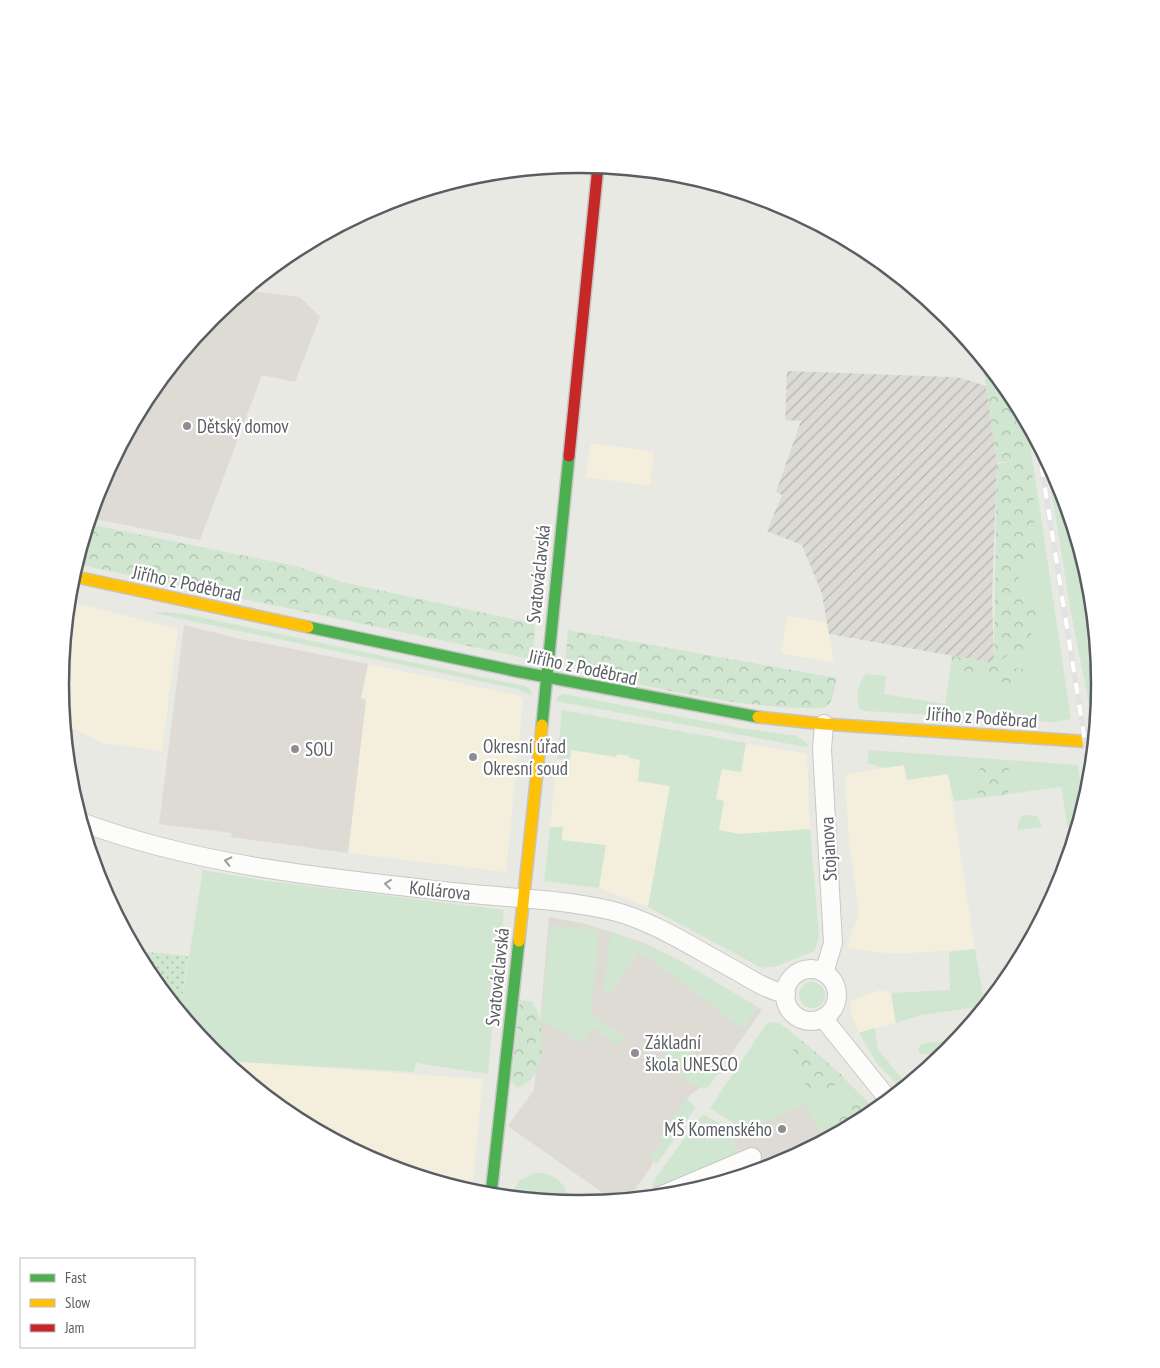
<svg xmlns="http://www.w3.org/2000/svg" width="1160" height="1368" font-family="'PT Sans Narrow',sans-serif">
  <defs>
    <pattern id="industrial-furrows" width="10" height="10" patternUnits="userSpaceOnUse" patternTransform="scale(1.25)"><rect width="10" height="10" fill="#dbdad5"/><path d="M-1 1l2-2M0 10L10 0M9 11l2-2" fill="none" stroke="#b5b4b0"/></pattern>
    <pattern id="forest-crowns" width="20" height="18" patternUnits="userSpaceOnUse" patternTransform="scale(1.25)"><rect width="20" height="18" fill="#d1e6d0"/><path d="M2 6a3 3 0 1 1 6 0M12 15a3 3 0 1 1 6 0" fill="none" stroke="#adbeac"/></pattern>
    <pattern id="garden-dots" width="8" height="8" patternUnits="userSpaceOnUse" patternTransform="scale(1.25)"><rect width="8" height="8" fill="#d1e6d0"/><path d="M2 2h.1M6 6h.1" fill="none" stroke="#adbeac" stroke-width="1.8" stroke-linecap="round"/></pattern>
  </defs>
  <rect width="100%" height="100%" fill="#e9e9e4"/>
  <!-- commercial -->
  <path fill="#f3efdc" d="M591,443L654,452L650,486L586,477Z
    M68,601L178,629L162,751L103,743L75,729L64,727L60,684Z
    M787,616L827,622L834,663L781,653Z
    M368,664L517,695L523,699L506,872L348,853L366,700L361,698Z
    M561,727L677,749L648,907L599,888L544,881Z
    M746,743L807,754L810,829L739,834L719,830L724,801L716,799L722,768L741,772Z
    M904,764L907,780L948,774L975,949L893,954L847,948L859,913L849,841L845,775Z
    M880,990L891,993L896,1023L859,1033L850,1010L852,1000Z
    M224,1061L483,1079L472,1192L381,1164L291,1116Z"/>
  <!-- industrial -->
  <path fill="url(#industrial-furrows)" d="M787,371L950,377L961,378L986,386L997,464L992,598L994,663L829,634L822,594L802,545L767,531L782,495L776,492L801,421L785,420Z"/>
  <!-- education -->
  <path fill="#dddbd3" d="M244,290L300,297L320,317L295,382L262,375L200,540L90,518L100,485L148,395L213,316Z
    M184,625L253,642V641L368,664L361,698L366,700L348,853L231,837L232,833L159,824Z
    M549,917L583,923L644,943L677,959L762,1010L717,1074L689,1096L649,1170L633,1192L614,1201L508,1126L534,1090Z
    M819,1096L836,1134L779,1165L681,1194L652,1197L738,1154L731,1137Z"/>
  <!-- grass -->
  <path fill="#d1e6d0" d="M983,364H987L1013,395L1027,423L1071,719L1053,722L865,711L860,709C855,698 858,683 866,674L886,676L884,694L945,704L952,656L994,663L997,464L1017,461L997,462Z
    M1046,459C1072,506 1082,557 1090,610H1093L1100,684L1096,721L1092,720L1071,613Z
    M167,612L191,615L524,686L530,688L532,696L517,689L153,613Z
    M564,694L740,728L797,736L809,745L806,747L555,701L559,696Z
    M562,710L746,743L741,772L722,769L716,799L724,801L719,830L739,834L810,829L819,935L815,951L777,966L762,968L648,907L670,786L638,781L640,760L629,758V756L617,754L616,757L571,750L570,760L557,759Z
    M869,750L1078,765L1084,805L1071,849L1061,787L954,801L948,774L907,780L904,765L885,768L867,763Z
    M1024,815L1037,816L1042,827L1017,830L1020,818Z
    M550,827H563L562,840L606,845L599,888L544,881Z
    M203,870L260,880L504,910L488,1074L416,1063L414,1072L224,1061L212,1051L180,1012Z
    M551,925L599,931L591,1014L625,1037L618,1046L593,1027L581,1044L565,1032L541,1022Z
    M611,931L677,959L758,1007L743,1029L719,1012L720,1010L639,952L610,994L604,990Z
    M975,949L985,1006L921,1015L896,1023L891,993L950,990L949,952Z
    M799 995a13 13 0 1 1 26 0a13 13 0 1 1-26 0Z
    M773,1022L780,1023C814,1050 846,1078 876,1111L823,1141L805,1103L746,1131L710,1108L767,1023Z
    M875,1028L878,1049L907,1085L902,1089L878,1065L859,1033Z
    M674,1039L720,1070L707,1089L692,1084L659,1060Z
    M954,1039L955,1041L943,1044L945,1054L938,1059L934,1054H920L918,1049L921,1044Z
    M687,1098L696,1107L657,1164L649,1159L663,1140L659,1137Z
    M705,1115L727,1128L738,1154L655,1190L652,1185L654,1180L701,1116Z
    M534,1173C553,1171 568,1184 569,1203L510,1197L519,1181Z"/>
  <!-- forest -->
  <path fill="url(#forest-crowns)" d="M983,364H987L1013,395L1022,413L1027,459H1032L1034,521L1031,536L1035,545V554L1019,572L1018,584C1035,599 1042,608 1029,630L1037,643L1019,653L1007,656L1001,660L1005,673L1017,668L1023,669L1027,675L1019,685C1006,685 1001,681 989,676C975,671 964,674 951,665L952,656L994,663L997,464L1017,461L997,462Z
    M88,524L296,566L342,582L535,624L533,654L531,657L525,658L76,564Z
    M568,630L837,678L832,700L825,708C744,710 663,689 584,673V668L565,664Z
    M1001,761L1009,764L1008,795L979,797C974,784 974,776 983,764Z
    M520,1000L532,1001C547,1024 549,1079 517,1088L511,1081Z
    M803,1041L844,1077C835,1088 814,1100 804,1082C802,1079 802,1074 800,1070C797,1063 793,1056 793,1048Z
    M865,1099L876,1111L834,1135L832,1123L837,1115Z"/>
  <!-- garden -->
  <path fill="url(#garden-dots)" d="M136,951L188,956L180,1012L147,973Z"/>
  <g fill="none" stroke-linecap="round" stroke-linejoin="round">
    <!-- street casing -->
    <g stroke="#c7c7c6" stroke-width="20">
      <path id="street" d="M824,724L822,749L833,943L824,973
        M81,822C202,867 335,879 463,893C511,898 561,899 609,910C653,920 695,949 735,970C752,980 767,990 786,994
        M785 995a26 26 0 1 1 52 0a26 26 0 1 1-52 0Z
        M823,1018L889,1100
        M660,1196L752,1157"/>
    </g>
    <!-- fast casing -->
    <g stroke="#c5c6c4" stroke-width="14">
      <path id="fast" d="M308,627L515,671L758,717
        M542,725L569,456
        M491,1195L519,941"/>
    </g>
    <!-- slow casing -->
    <g stroke="#c5c6c4" stroke-width="14">
      <path id="slow" d="M72,576L308,627
        M758,717L824,724L1094,742
        M519,941L542,725"/>
    </g>
    <!-- jam casing -->
    <g stroke="#c5c6c4" stroke-width="14">
      <path id="jam" d="M569,456L598,166"/>
    </g>
    <!-- street -->
    <use href="#street" stroke="#fcfcfb" stroke-width="18"/>
    <!-- fast -->
    <use href="#fast" stroke="#4caf50" stroke-width="11"/>
    <!-- slow -->
    <use href="#slow" stroke="#ffc107" stroke-width="11"/>
    <!-- jam -->
    <use href="#jam" stroke="#c62828" stroke-width="11"/>
    <!-- rail casing -->
    <g stroke="#e1e2e1" stroke-width="5.5">
      <path id="rail" d="M1038,444L1091,779"/>
    </g>
    <!-- rail -->
    <use href="#rail" stroke="#fff" stroke-width="4" stroke-dasharray="11" stroke-linecap="butt"/>
  </g>
  <!-- one-way arrows -->
  <defs><path id="oneway-chevron" d="M-2-3.5L2.5 0L-2 3.5" fill="none" stroke-width="1.6" stroke-linecap="round" stroke-linejoin="round" transform="scale(1.25)"/></defs>
  <g stroke="#9b9d9f">
    <use href="#oneway-chevron" transform="translate(228 861) rotate(-167)"/>
    <use href="#oneway-chevron" transform="translate(388 884) rotate(-173)"/>
  </g>
  <!-- markers -->
  <g fill="#8c8e90" stroke="#fff" stroke-width="2">
    <circle cx="187" cy="426" r="5"/>
    <circle cx="295" cy="749" r="5"/>
    <circle cx="473" cy="757" r="5"/>
    <circle cx="635" cy="1053" r="5"/>
    <circle cx="782" cy="1129" r="5"/>
  </g>
  <g text-anchor="middle" stroke-width="4.5" stroke-linejoin="round" paint-order="stroke">
    <!-- poi labels -->
    <g font-size="19" fill="#5a5d62" stroke="#fff" text-anchor="start">
      <text x="197" y="433">Dětský domov</text>
      <text x="483" y="753">Okresní úřad<tspan x="483" dy="22">Okresní soud</tspan></text>
      <text x="305" y="756">SOU</text>
      <text x="645" y="1049">Základní<tspan x="645" dy="22">škola UNESCO</tspan></text>
      <text x="772" y="1136" text-anchor="end">MŠ Komenského</text>
    </g>
    <!-- street labels -->
    <g font-size="19" fill="#5a5d62" stroke="#fff">
      <text transform="translate(538 574) rotate(-84)" y="7">Svatováclavská</text>
      <text transform="translate(187 583) rotate(12)" y="7">Jiřího z Poděbrad</text>
      <text transform="translate(583 667) rotate(12)" y="7">Jiřího z Poděbrad</text>
      <text transform="translate(982 717) rotate(4)" y="7">Jiřího z Poděbrad</text>
      <text transform="translate(828 849) rotate(-93)" y="7">Stojanova</text>
      <text transform="translate(440 890) rotate(6)" y="7">Kollárova</text>
      <text transform="translate(497 977) rotate(-84)" y="7">Svatováclavská</text>
    </g>
  </g>
  <!-- crop -->
  <path d="M0 0H1160V1368H0ZM69 684a511 511 0 1 1 1022 0a511 511 0 1 1-1022 0Z" fill="#fff" fill-rule="evenodd"/>
  <path fill="none" stroke="#5a5d62" stroke-width="2.5" d="M69 684a511 511 0 1 1 1022 0a511 511 0 1 1-1022 0Z"/>
  <!-- legend -->
  <rect x="20" y="1258" width="175" height="90" fill="#ffffff" stroke="#bdbec0"/>
  <rect x="30" y="1274" width="25" height="8" fill="#4caf50" stroke="#bdbec0"/>
  <text x="65" y="1283" font-size="15" fill="#5a5d62">Fast</text>
  <rect x="30" y="1299" width="25" height="8" fill="#ffc107" stroke="#bdbec0"/>
  <text x="65" y="1308" font-size="15" fill="#5a5d62">Slow</text>
  <rect x="30" y="1324" width="25" height="8" fill="#c62828" stroke="#bdbec0"/>
  <text x="65" y="1333" font-size="15" fill="#5a5d62">Jam</text>
</svg>
